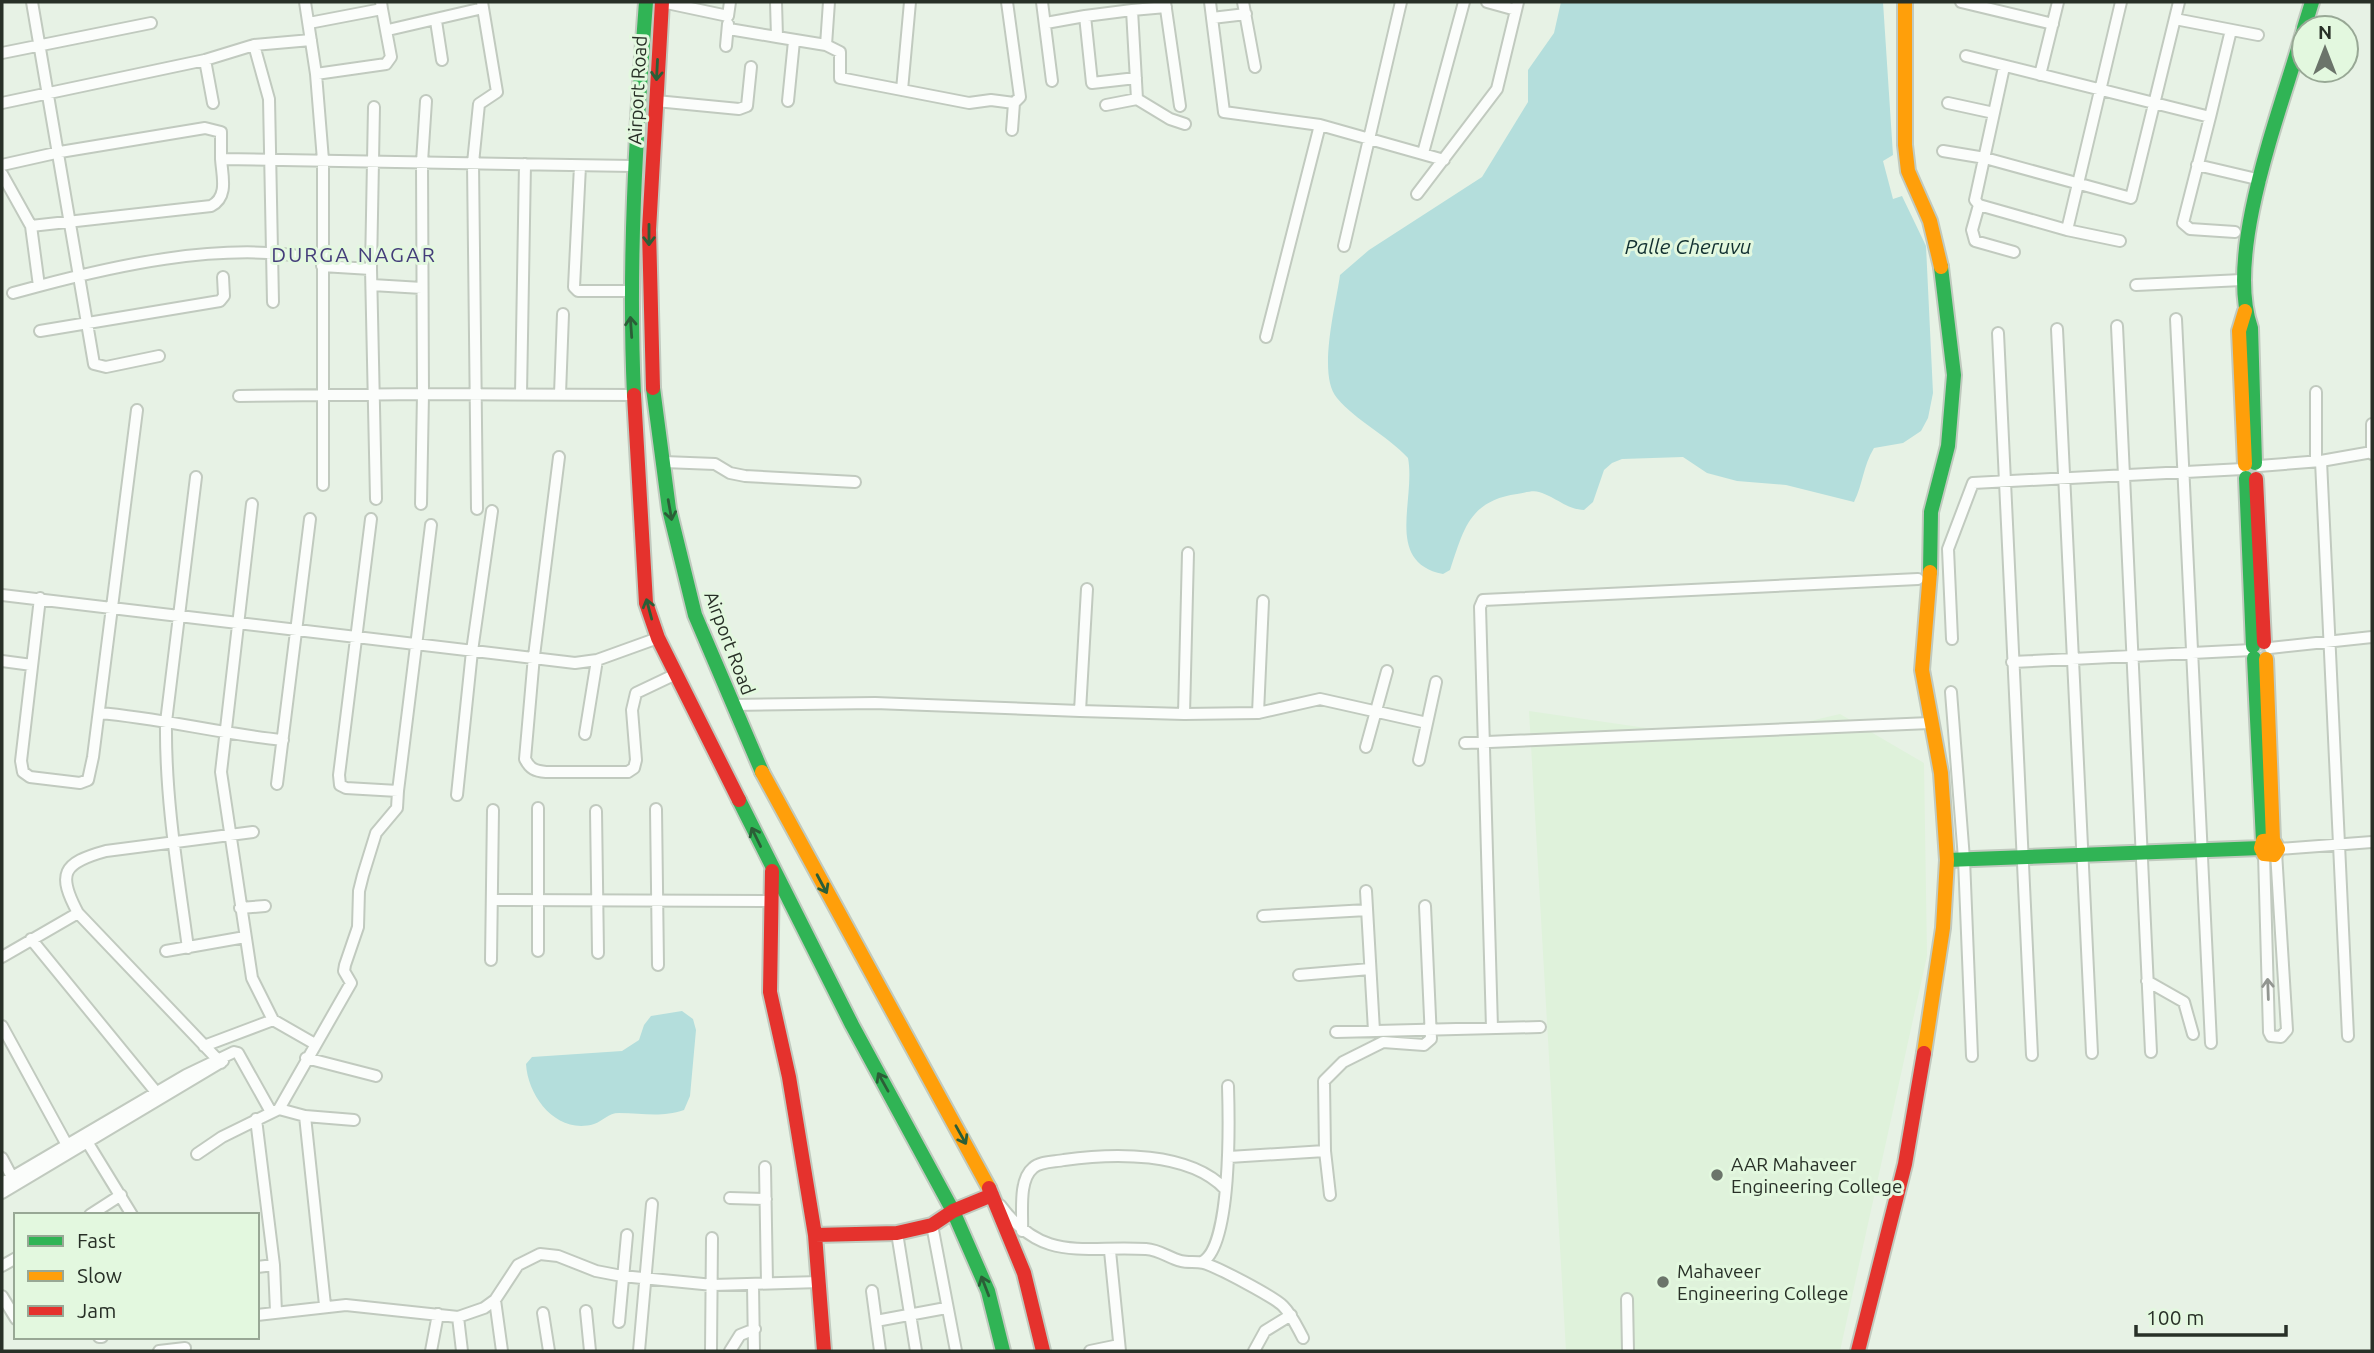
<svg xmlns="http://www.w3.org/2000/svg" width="2374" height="1353" font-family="Ubuntu,sans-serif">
  <rect width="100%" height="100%" fill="#e7f2e5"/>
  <!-- built -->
  <path fill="#dff2db" d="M1529,711L1729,740L1840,714L1924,763L1927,956L1840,1351H1566Z"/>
  <!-- water -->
  <path fill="#b4dedc" d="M1561,2H1883L1893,155L1883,161L1893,199L1902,196L1926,246L1933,393L1928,418L1921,431L1903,443L1874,448C1863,466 1863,484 1854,502L1786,485L1737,481L1707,473L1683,457L1622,459L1612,463L1604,470L1593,502L1584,510C1566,509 1556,497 1539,492C1533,490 1524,493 1517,494C1469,501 1464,529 1450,570L1443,574C1384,562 1416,500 1408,458C1387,435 1356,421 1337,398C1317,375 1336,305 1340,275L1369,250L1482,177L1528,102V70L1554,33Z
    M682,1011L693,1019L696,1030L690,1096L684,1110C660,1118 643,1113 619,1113C608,1113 603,1121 594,1124C558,1135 528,1098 526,1064L532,1057L622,1051L639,1040L644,1025L651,1016Z"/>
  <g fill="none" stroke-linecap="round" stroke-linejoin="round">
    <!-- street casing -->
    <g stroke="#c1cabf" stroke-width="14">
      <path id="street" d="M32,2L94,364L106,367L159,356
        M305,2L316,74L323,160V485
        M662,2L728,16L730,2
        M1042,2L1052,81
        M1165,2L1180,106
        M1210,2L1212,18
        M1243,2L1255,67
        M1487,2L1516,10
        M1961,2L2053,24
        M1132,10L1166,7
        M1246,14L1212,18L1224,112L1320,125L1444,160
        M1085,16L1132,10L1137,99
        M2175,19L2258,35
        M436,21L442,60
        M309,23L382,9L381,2
        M1046,23L1085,16L1092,83L1136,78
        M729,29L777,37L776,2
        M388,30L483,8
        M777,37L826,45L840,52V78L969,103L991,100L1014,103L1020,97L1007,2
        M254,45L311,40
        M826,45L829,2
        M726,46L728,24
        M2,53L151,23
        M1966,56L2210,117L2183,223L2190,229L2235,232
        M205,60L213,103
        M2004,67L1975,200L1979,205L2067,230
        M316,74L386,64L391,57L382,9
        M2040,75L2058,2
        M902,90L910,2
        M426,101L422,162L423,394L636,395
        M656,101L739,109L747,106L751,67
        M788,101L794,41
        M2,103L205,60L254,45L269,99L273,302
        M1948,103L1994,113
        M1106,105L1137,99L1170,119L1185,124
        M2210,117L2231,30
        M1012,130L1014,103
        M1943,151L1985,158L2131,198L2179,2
        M1423,153L1464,2
        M2,165L60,152L205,128L221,132V159
        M2197,165L2261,180
        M580,166L574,287L578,291H631
        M2,174L31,226L211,206C229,197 222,175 221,159L633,166
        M1417,194L1497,89L1518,2
        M1979,205L1972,230L1975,241L2014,252
        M31,226L39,286C118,265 211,245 293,255
        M2120,241L2067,230L2121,2
        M1344,246L1401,2
        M322,266L371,269L376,499
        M371,269L374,107
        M372,285L422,288
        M2136,285L2242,280
        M13,293L39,286
        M2176,319L2211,1043
        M2117,326L2151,1052
        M2057,329L2092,1053
        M40,331L220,301L224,296L223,277
        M1998,333L2032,1055
        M1266,337L1320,125
        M2316,392V461
        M521,394L525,164
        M560,394L563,314
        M239,396L423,394L421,504
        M2372,424V454
        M559,457L534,656L525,759C530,769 535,771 546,772H628L634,768L636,760L632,710L636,693L676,674
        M2321,461L2372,452
        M664,462L715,464L730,473L745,476L855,482
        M2259,466L2321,461L2348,1036
        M252,504L221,772L252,978L273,1020
        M477,509L473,163L479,104L497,92L482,2
        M371,519L339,775L340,785L346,788L398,791L431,525
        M2,595L575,663L597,660L658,638
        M40,598L21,761L23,772L30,777L80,783L88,780L93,757L137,410
        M1952,639L1948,549L1973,483L2243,469
        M2270,648L2372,637
        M2,661L32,665
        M2012,662L2252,650
        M1951,692L1964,859L1972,1056
        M733,705L875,703L1080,711L1087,589
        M1080,711L1184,714L1188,553
        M99,713C161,718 220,734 283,740
        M1258,713L1263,601
        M1184,714L1258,713L1320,699L1427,723
        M585,734L597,660
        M1465,743L1930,723
        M1366,747L1387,671
        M1419,760L1436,682
        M277,784L310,519
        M457,795L472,651L492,511
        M656,809L658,965
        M596,811L598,953
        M2278,849L2372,842
        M2264,854L2269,1032L2271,1036L2281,1037L2287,1030L2276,852
        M1366,891L1374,1031
        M492,900L771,901
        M240,908L265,906
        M1263,916L1367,910
        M31,939L156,1092
        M188,948C178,874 165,798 166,722L196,477
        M166,951L245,937
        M538,951V808
        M2,957L78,913
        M491,960L493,810
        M1299,975L1370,969
        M2147,981L2184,1002L2193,1034
        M2,1026L67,1145
        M1492,1028L1480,607L1483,600L1918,579
        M1336,1032L1540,1027
        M204,1046L273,1020L315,1044
        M306,1058L376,1076
        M221,1063L78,913C57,874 62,863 106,851L253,832
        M279,1109L305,1116L354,1120
        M305,1116L325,1305
        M256,1119L274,1265L276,1312
        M86,1140L132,1215
        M197,1154L222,1137L279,1109L351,983L344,971L345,965L358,927L359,891L363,875L376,833L397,808L398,791
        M1229,1157L1325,1151
        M2,1158L12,1177
        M765,1167L767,1283
        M2,1183L186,1075L234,1052L238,1053L271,1112
        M2,1193L223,1061
        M1330,1195L1325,1151L1324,1081L1343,1062L1383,1042L1424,1045L1431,1039L1425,906
        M730,1198L766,1199
        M1000,1205C1044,1264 1083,1245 1146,1249C1160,1250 1169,1258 1181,1261C1188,1263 1196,1261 1203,1263C1216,1266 1274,1297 1283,1306C1292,1315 1297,1327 1303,1338
        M90,1215L121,1195
        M932,1225L956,1351
        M1022,1231C1023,1214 1018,1180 1033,1168C1040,1161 1055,1162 1064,1160C1113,1153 1189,1151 1225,1189
        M897,1233L916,1351
        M1110,1251L1120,1351
        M1202,1262C1232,1247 1229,1118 1228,1086
        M2,1266L16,1258
        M257,1267L274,1265
        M753,1285L754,1351
        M872,1291L880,1351
        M2,1296L16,1319
        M1627,1299L1628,1351
        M495,1300L502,1351
        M586,1311L590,1351
        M543,1313L549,1351
        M257,1315L346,1305L458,1317L484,1308L495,1300L518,1265L540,1254L558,1256L596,1271L622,1276L713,1285L820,1282
        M458,1317L462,1351
        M876,1321L946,1308
        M619,1322L627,1235
        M99,1337H102
        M159,1351L185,1348
        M431,1351L438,1314
        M639,1351L652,1204
        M711,1351L712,1238
        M730,1351L740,1335L755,1329
        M1090,1351L1119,1345
        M1254,1351L1265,1331L1291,1315"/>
    </g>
    <!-- fast casing -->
    <g stroke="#c1cabf" stroke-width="18">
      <path id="fast" d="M2304,28L2312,2
        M653,388L669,509L695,615L762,772
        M634,395C628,263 636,134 646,2
        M2255,463L2251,328C2224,252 2282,107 2304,29
        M2246,478L2253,646
        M1930,572L1931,512L1948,446L1954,375L1941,267
        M2254,658L2263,841
        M739,800L852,1025L953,1211L988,1291L1003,1351
        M1947,860L2261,848"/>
    </g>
    <!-- slow casing -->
    <g stroke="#c1cabf" stroke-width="18">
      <path id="slow" d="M1905,2V145L1908,171L1930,221L1941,267
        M2245,311L2239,331L2245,464
        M2266,659L2273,840L2278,849L2274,855L2264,854L2261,848L2263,841L2273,840
        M762,772L989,1188
        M1924,1053L1943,928L1947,860L1941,773L1922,670L1930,572"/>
    </g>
    <!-- jam casing -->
    <g stroke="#c1cabf" stroke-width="18">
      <path id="jam" d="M653,388L649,230L662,2
        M634,395L646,603L658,638L739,800
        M2256,479L2264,642
        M772,871L770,992L789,1077L815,1235L824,1351
        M989,1188L1024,1273L1043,1351
        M815,1235L897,1233L932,1225L953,1211L992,1195
        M1858,1351L1905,1164L1924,1053"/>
    </g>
    <!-- street -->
    <use href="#street" stroke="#fbfdfb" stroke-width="10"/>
    <!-- fast -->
    <use href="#fast" stroke="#30b455" stroke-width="14"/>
    <!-- slow -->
    <use href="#slow" stroke="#ff9f0a" stroke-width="14"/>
    <!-- jam -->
    <use href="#jam" stroke="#e5322d" stroke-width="14"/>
  </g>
  <!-- one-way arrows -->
  <defs><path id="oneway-shaft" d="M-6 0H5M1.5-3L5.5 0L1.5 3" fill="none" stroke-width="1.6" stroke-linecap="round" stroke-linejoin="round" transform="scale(1.75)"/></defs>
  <g stroke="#2b5e37">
    <use href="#oneway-shaft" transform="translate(657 70) rotate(93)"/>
    <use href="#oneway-shaft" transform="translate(649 235) rotate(90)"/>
    <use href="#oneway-shaft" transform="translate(631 327) rotate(-94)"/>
    <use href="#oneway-shaft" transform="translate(670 510) rotate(80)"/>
    <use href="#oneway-shaft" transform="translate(649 609) rotate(-105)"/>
    <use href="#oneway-shaft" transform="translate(756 837) rotate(-116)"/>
    <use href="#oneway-shaft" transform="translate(822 884) rotate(62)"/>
    <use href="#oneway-shaft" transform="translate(883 1082) rotate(-119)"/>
    <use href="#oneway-shaft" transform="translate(961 1135) rotate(61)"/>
    <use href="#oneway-shaft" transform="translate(985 1286) rotate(-111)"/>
  </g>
  <use stroke="#929691" href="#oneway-shaft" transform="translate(2268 989) rotate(-92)"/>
  <!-- markers -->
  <g fill="#6b746a" stroke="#e3f8df" stroke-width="2.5">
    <circle cx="1717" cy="1175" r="7"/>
    <circle cx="1663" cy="1282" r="7"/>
  </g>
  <g text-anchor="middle" stroke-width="6" stroke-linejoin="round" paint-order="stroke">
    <!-- street labels -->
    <g font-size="19" fill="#283027" stroke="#e3f8df">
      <text transform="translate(637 90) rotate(-87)" y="7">Airport Road</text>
      <text transform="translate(730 643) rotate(69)" y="7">Airport Road</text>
    </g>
    <!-- poi labels -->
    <g font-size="19" fill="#283027" stroke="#e3f8df" text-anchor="start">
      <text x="1731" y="1171">AAR Mahaveer<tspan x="1731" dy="22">Engineering College</tspan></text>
      <text x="1677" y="1278">Mahaveer<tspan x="1677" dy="22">Engineering College</tspan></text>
    </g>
    <!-- water labels -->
    <g font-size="21" font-style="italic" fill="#123031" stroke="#e3f8df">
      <text x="1688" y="254">Palle Cheruvu</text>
    </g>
    <!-- neighbourhood labels -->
    <g font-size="21" letter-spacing="2" fill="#443d7a" stroke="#e3f8df">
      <text x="354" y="262">DURGA NAGAR</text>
    </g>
  </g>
  <!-- border -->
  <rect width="2374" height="1353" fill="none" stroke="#283027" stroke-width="7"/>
  <!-- legend -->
  <rect x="14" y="1213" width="245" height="126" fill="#e3f8df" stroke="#98a895" stroke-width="2"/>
  <rect x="28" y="1236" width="35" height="10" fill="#30b455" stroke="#98a895" stroke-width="2"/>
  <text x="77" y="1248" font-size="21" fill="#283027">Fast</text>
  <rect x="28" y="1271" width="35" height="10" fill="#ff9f0a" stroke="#98a895" stroke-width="2"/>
  <text x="77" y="1283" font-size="21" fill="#283027">Slow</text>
  <rect x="28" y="1306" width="35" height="10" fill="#e5322d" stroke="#98a895" stroke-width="2"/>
  <text x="77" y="1318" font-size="21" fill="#283027">Jam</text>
  <!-- north arrow -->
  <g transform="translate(2325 49)"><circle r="33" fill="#e3f8df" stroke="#98a895" stroke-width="2"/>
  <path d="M0-5L12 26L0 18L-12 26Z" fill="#6b746a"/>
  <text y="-10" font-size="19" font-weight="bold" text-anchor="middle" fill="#283027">N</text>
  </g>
  <!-- scale -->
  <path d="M2136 1325v10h150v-10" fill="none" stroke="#283027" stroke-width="3.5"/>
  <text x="2146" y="1325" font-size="21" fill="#283027" stroke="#e3f8df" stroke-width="5" paint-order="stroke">100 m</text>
</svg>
